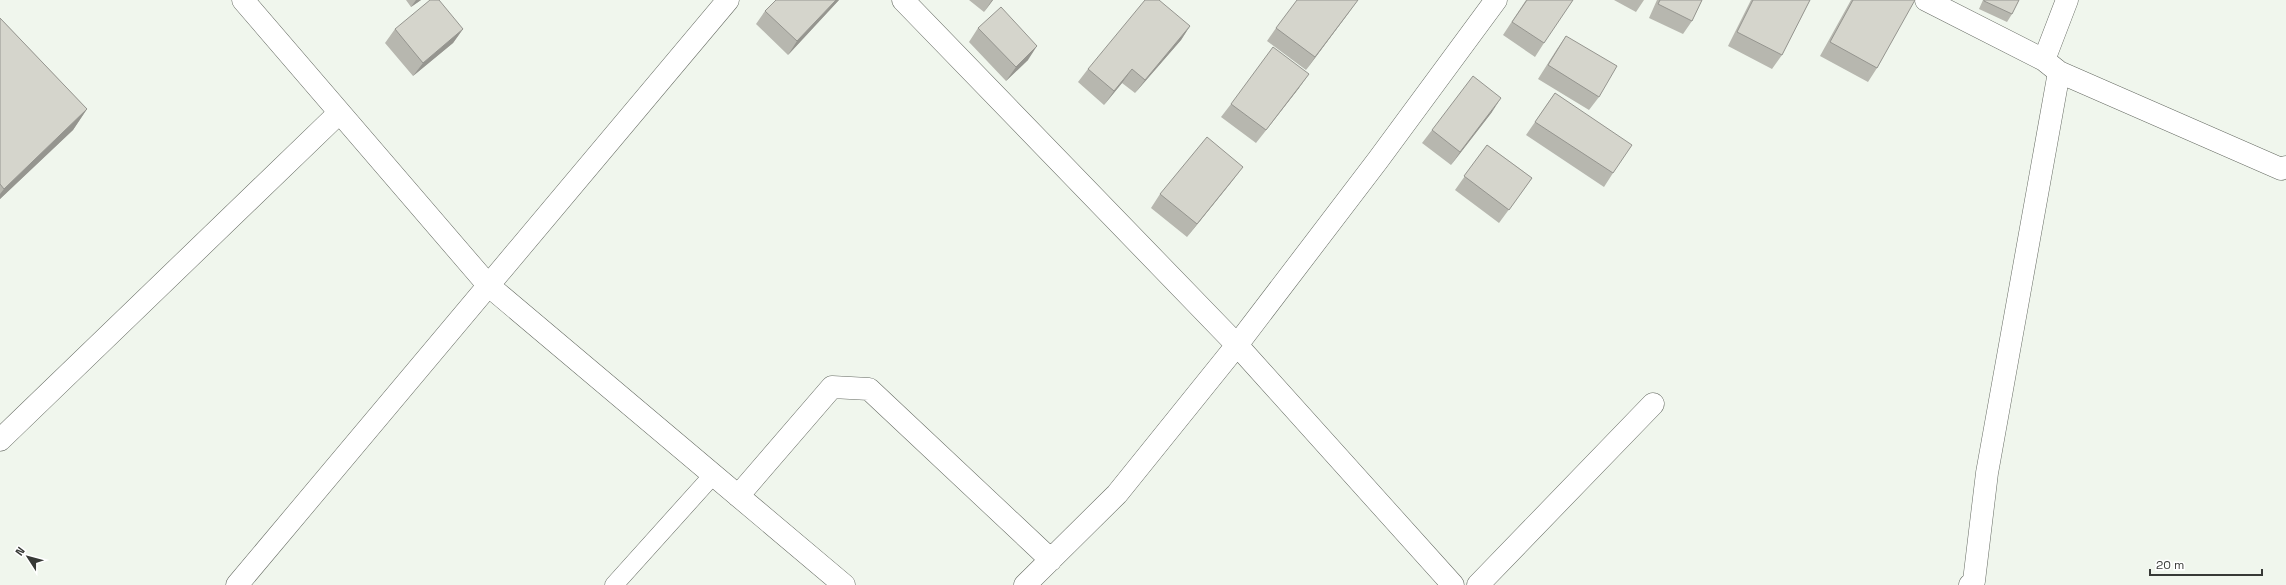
<svg xmlns="http://www.w3.org/2000/svg" width="2286" height="585" font-family="'Space Grotesk',sans-serif">
  <rect width="100%" height="100%" fill="#f0f6ed"/>
  <g fill="none" stroke-linecap="round" stroke-linejoin="round">
    <!-- service casing -->
    <g stroke="#656a62" stroke-width="19">
      <path id="service" d="M614,585L713,475"/>
    </g>
    <!-- minor casing -->
    <g stroke="#656a62" stroke-width="23">
      <path id="minor" d="M243,0L488,285L844,585
        M903,0L1237,345L1453,585
        M1926,0L2044,60
        M2059,72L2281,169L2286,167
        M0,440L339,113
        M738,496L832,387L869,389L1051,560
        M1025,585L1117,494L1237,345L1378,160L1496,0
        M1478,585L1653,404
        M1970,585L1974,581L1987,473L2059,72L2044,60L2067,0"/>
    </g>
    <!-- tertiary casing -->
    <g stroke="#656a62" stroke-width="23">
      <path id="tertiary" d="M237,585L728,0"/>
    </g>
    <!-- service -->
    <use href="#service" stroke="#fff" stroke-width="18"/>
    <!-- minor -->
    <use href="#minor" stroke="#fff" stroke-width="22"/>
    <!-- tertiary -->
    <use href="#tertiary" stroke="#fff" stroke-width="22"/>
  </g>
  <!-- wall -->
  <path fill="#b7b7af" d="M406,0H421L411,7Z
    M776,0H839L788,55L756,24L765,11Z
    M969,0H993L984,12Z
    M1526,0L1544,43L1535,57L1503,35Z
    M1614,0H1644L1636,12Z
    M1657,0H1702L1692,21L1683,34L1649,18Z
    M1751,0H1810L1782,55L1772,69L1728,46Z
    M1851,0H1914L1877,68L1868,82L1820,56Z
    M1983,0H2019L2012,14L2007,22L1979,9Z
    M1350,11L1306,70L1267,41L1276,28Z
    M0,18L87,109L73,130L0,199Z
    M1190,26L1181,40L1135,93L1122,83L1104,105L1078,82L1088,69Z
    M978,28L1028,60L1006,81L969,42Z
    M395,29H463L453,43L413,76L385,43Z
    M1566,36L1599,97L1589,110L1538,79L1557,49Z
    M1299,88L1256,143L1221,117L1231,104Z
    M1555,93L1613,173L1604,187L1526,135Z
    M1492,112L1451,165L1422,143L1432,130Z
    M1487,145L1532,178L1499,223L1455,190Z
    M1233,180L1187,237L1151,208L1160,194Z"/>
  <!-- shaded-wall -->
  <path fill="#95958f" d="M416,0H421L411,7Z
    M836,0H839L788,55L797,41Z
    M992,0H993L984,12Z
    M1358,0L1350,11L1306,70L1315,57Z
    M1190,26L1181,40L1135,93L1145,80Z
    M463,29L453,43L413,76L423,63Z
    M1037,46L1028,60L1006,81L1016,67Z
    M1132,69L1122,83L1104,105L1114,91Z
    M1309,74L1299,88L1256,143L1266,130Z
    M1501,98L1492,112L1451,165L1460,152Z
    M87,109L73,130L0,199V194L4,189Z
    M1243,167L1233,180L1187,237L1197,224Z"/>
  <!-- building -->
  <path fill="#d5d5cc" stroke="#95958f" d="M430,0H439L463,29L423,63L395,29Z
    M776,0H836L797,41L765,11Z
    M1145,0H1159L1190,26L1145,80L1132,69L1114,91L1088,69Z
    M1297,0H1358L1315,57L1276,28Z
    M1527,0H1573L1544,43L1512,22Z
    M1660,0H1702L1692,21L1658,4Z
    M1753,0H1810L1782,55L1737,32Z
    M1853,0H1915L1877,68L1830,42Z
    M1984,0H2019L2012,14L1984,1Z
    M1001,7L1037,46L1016,67L978,28Z
    M0,18L87,109L4,189L0,184Z
    M1566,36L1617,66L1599,97L1548,65Z
    M1273,47L1309,74L1266,130L1231,104Z
    M1473,76L1501,98L1460,152L1432,130Z
    M1555,93L1632,145L1613,173L1535,122Z
    M1207,137L1243,167L1197,224L1160,194Z
    M1487,145L1532,178L1509,210L1464,176Z"/>
  <!-- north arrow -->
  <g transform="translate(28 557) rotate(306)" stroke="#ffffff" stroke-width="3" paint-order="stroke">
  <path d="M0-3L7 15L0 10L-7 15Z" fill="#373936"/>
  <text y="-6" font-size="11" font-weight="bold" text-anchor="middle" fill="#373936">N</text>
  </g>
  <!-- scale -->
  <path d="M2150 569v6h112v-6" fill="none" stroke="#373936" stroke-width="2"/>
  <text x="2156" y="569" font-size="12" fill="#373936" stroke="#ffffff" stroke-width="3" paint-order="stroke">20 m</text>
</svg>
